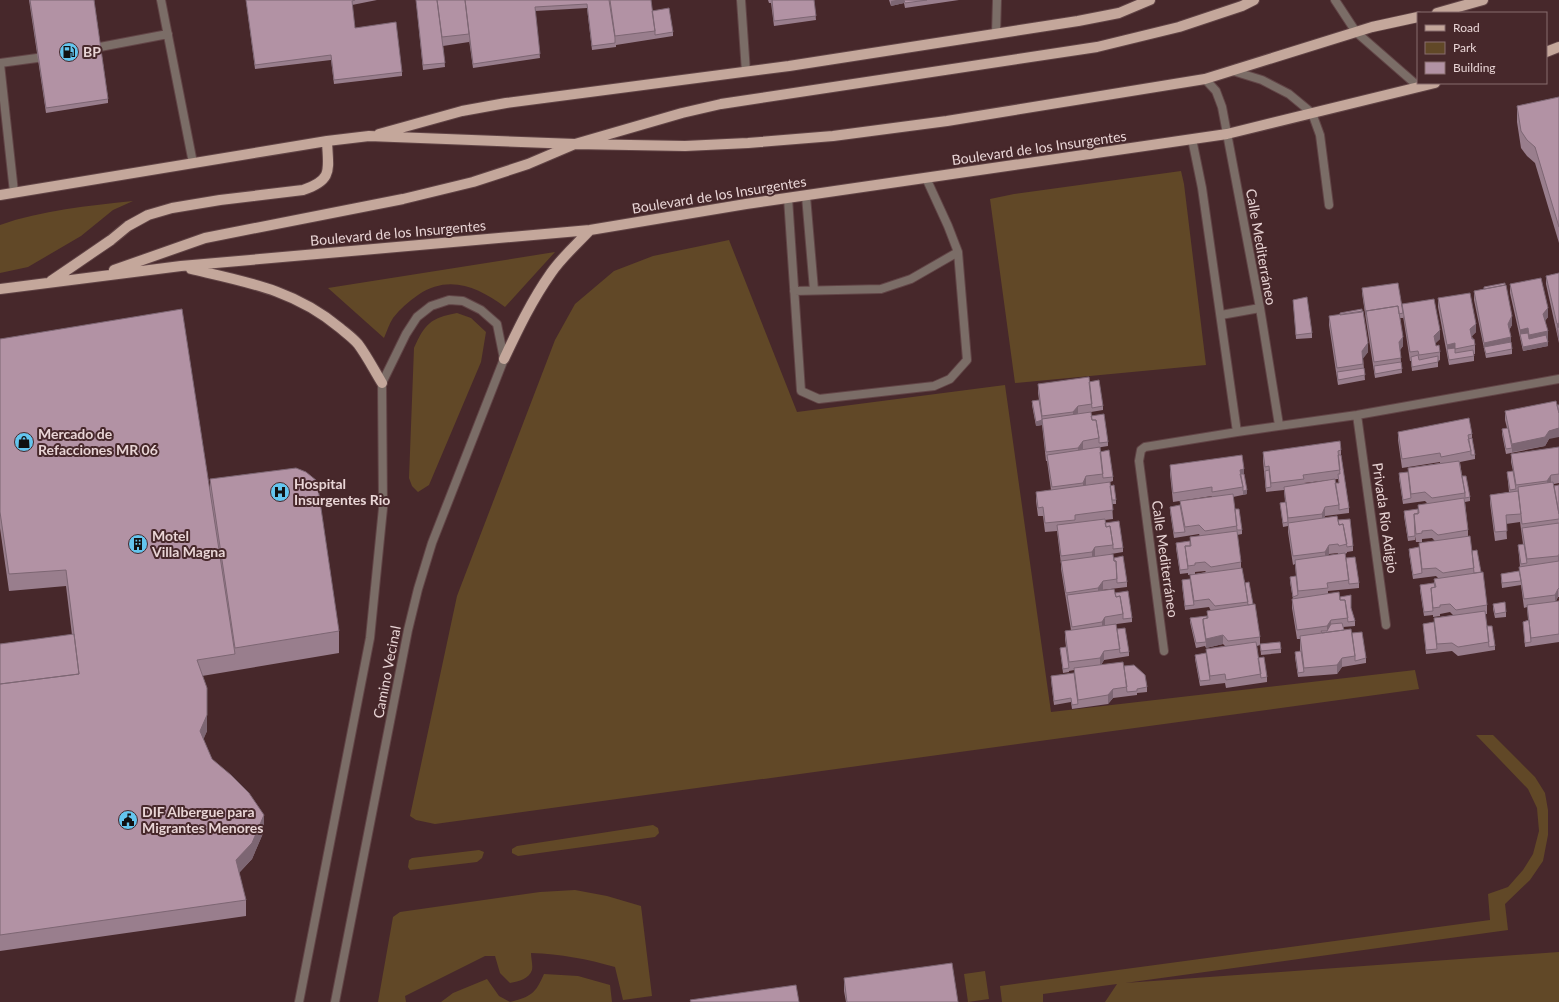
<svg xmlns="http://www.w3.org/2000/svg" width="1559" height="1002" font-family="Lato,sans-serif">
  <rect width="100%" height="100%" fill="#47282b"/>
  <!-- green -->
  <path fill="#614827" d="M1181,171L1184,184L1206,365L1015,383L990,199L1014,194Z
    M133,201L113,210L81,236L28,267L0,273V225C42,210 88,206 133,201Z
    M729,240L797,412L1005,385L1051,712L1415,670L1419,689L435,824L416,820L410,816L457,596L555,340L575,304L614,271L653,256Z
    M555,252L505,307C478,287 449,274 418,295C408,302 400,309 393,318C389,324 387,331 384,338L328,288Z
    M457,313L471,318L486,332L481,362L429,485L418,492L412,486L409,478L414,348C425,324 430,318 457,313Z
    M1476,735H1493L1535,777L1545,793L1548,810V835L1543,861L1530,880L1505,904L1508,930L1125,983L1559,952V1002H1105L1117,984L1043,994V1002H1002L1000,986L1490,920L1488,894L1508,887L1523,870L1533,854L1539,831L1537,808L1528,789Z
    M653,825L658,828L659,833L655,837L518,856L512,853V849L517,846Z
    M479,850L484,852L482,858L477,862L410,870L408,867L409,860L412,858Z
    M575,890L607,896L641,906L652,996L623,1000L615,967C587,959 561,954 531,953C531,958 533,965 532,970C529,979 519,981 510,983L500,973L495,956H485L405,996L406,1002H378L393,917L400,912L540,892Z
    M985,971L989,999L968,1002L964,974Z
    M544,974L578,976L610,985L612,1002H441L453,993L487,979L499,996L510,1002C532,996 535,994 544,974Z"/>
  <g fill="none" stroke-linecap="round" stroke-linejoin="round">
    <!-- service casing -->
    <g stroke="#614446" stroke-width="10">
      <path id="service" d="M161,0L193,163
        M741,0L746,72
        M996,34L997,0
        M100,47L168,34
        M0,63L37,58
        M0,64L14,192
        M1233,71L1262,80L1289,94L1312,113L1320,135L1329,205
        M806,196L814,290
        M788,198L801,391L819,399L934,386L950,379L967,360L958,252
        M794,291L881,289L911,279L958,252L948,226L926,178"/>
    </g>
    <!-- minor casing -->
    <g stroke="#614446" stroke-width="10">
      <path id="minor" d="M1205,79L1216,91L1222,107L1260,308L1279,425
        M1192,139L1202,188L1237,432
        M1221,315L1260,308
        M1357,415L1386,625
        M1164,651L1139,461L1141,450L1145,447L1237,432L1357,415L1559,379"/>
    </g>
    <!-- tertiary casing -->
    <g stroke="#614446" stroke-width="10">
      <path id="tertiary" d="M1335,0L1356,32L1419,87
        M299,1002L370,638L383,508L382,383L406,334L417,317L431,306L449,300L463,301L481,310L497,324L504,359L432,543L418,589L408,630L335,1002"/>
    </g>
    <!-- primary casing -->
    <g stroke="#614446" stroke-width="12">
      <path id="primary" d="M1437,13L1483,0
        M1546,52L1559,47
        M379,134L462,111L506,103L789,66L1078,21L1119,13L1150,0
        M0,195L327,141L369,136L575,144L685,146L748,143L833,136L947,121L1205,79L1372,27L1418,17
        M191,269C247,282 295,290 340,328C346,333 353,338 358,344C367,356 374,370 382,383
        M114,270L205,238L403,199L473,182L528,164L575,144L682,113L721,104L1097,47L1179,27L1242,6L1254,0
        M51,281L111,240L128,226L148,215L172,208L220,200L303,190C334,180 328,169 327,141
        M0,289L181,266L590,230L746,204L1227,134L1435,83
        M504,359C518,329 532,300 551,273C562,257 577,244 590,230"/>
    </g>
    <!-- service -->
    <use href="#service" stroke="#7b6d67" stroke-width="8"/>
    <!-- minor -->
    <use href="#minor" stroke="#7b6d67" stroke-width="8"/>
    <!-- tertiary -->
    <use href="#tertiary" stroke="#7b6d67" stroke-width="8"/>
    <!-- primary -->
    <use href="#primary" stroke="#c4a79b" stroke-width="10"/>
  </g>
  <!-- wall -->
  <path fill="#997e8d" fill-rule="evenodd" d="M29,0H94L108,99V103L46,113Z
    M246,0H377L352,5L355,28L402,72V76L334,84L331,60L255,69Z
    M416,0H651V3L652,11L673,32V36L616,45V47L592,50L587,8L535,11L540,58L473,68L469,40V42L443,46L445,67L423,70Z
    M768,0H814L816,20L774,26L771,3H769Z
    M889,0H959L905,8L904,3L891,6Z
    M1559,97V243L1535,163L1527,156L1521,148L1517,122V106Z
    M1559,273V343L1546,284V276Z
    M1510,284L1548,317L1545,321L1548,340V346L1523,351L1510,293Z
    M1505,285L1512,325L1509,330L1512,349V354L1486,358L1474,300V291L1484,289V287Z
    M1362,288L1402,310V304L1440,339L1435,343L1436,346L1440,352V360L1438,361V367L1412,371L1411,361H1410L1403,316V318H1400L1403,346L1400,350L1402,373L1375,378L1366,320L1362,293Z
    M1438,298L1476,332L1472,336L1475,345V354H1474V361L1449,365L1438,307Z
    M1293,300L1312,333V338L1296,339Z
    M1329,316L1368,352L1363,358L1365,380L1338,385L1329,325Z
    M0,339L210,489V479L339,631V653L202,676L207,731L203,739L212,759L264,831L252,859L239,873L246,900V916L0,951V644L72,635L66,586L9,591L0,528Z
    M1089,382L1103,406V410L1091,412V416L1108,442V446L1083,450L1100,452L1113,477V481L1110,482V486L1116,500V504H1112L1113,519L1105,520V523L1123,548V552L1111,554L1114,558L1127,582V587L1102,590L1115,593L1132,618V622L1109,625L1117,629L1129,652V656L1104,660L1101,665L1124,666L1147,687V692L1137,693V695L1113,698L1108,704L1072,709L1071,702L1054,705L1051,680V676L1074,673V670L1069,671V672L1063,673L1060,648L1066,647L1065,639V631L1071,630L1061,569V564L1057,531L1045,532L1043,516H1038L1036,501V492L1051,490L1047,461H1046L1042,425L1036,426L1032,405V401L1039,400L1038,393V384Z
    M1505,411L1549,439L1545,446L1506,454L1502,434V429L1507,428L1505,420Z
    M1398,432L1472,434V438L1475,455V459L1460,462L1462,476L1470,497V501L1465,502L1468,530V536L1472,551L1481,572L1487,605V614H1485L1487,626L1495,646V650L1458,656L1452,651L1426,654L1423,624L1434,622V618L1453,615L1450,612L1440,614V616L1433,617V614V615L1424,616L1420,590V585L1434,583V579L1438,578L1436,576L1413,579L1409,553V549L1419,547V543L1435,541L1432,538L1422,539V542H1416L1415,536V540L1408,541L1404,516V511L1418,510V505L1428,504L1425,501L1403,504L1399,478V473L1408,472V468L1440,463V462L1402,468L1398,440Z
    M1559,447V483L1554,484V486L1559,485V597H1558L1556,601H1559V642L1525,647L1523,622L1528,620L1527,607L1524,608L1521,585L1502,588L1501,578V574L1519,571V567H1520L1518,545L1523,544L1520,522L1506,524L1507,539L1495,541L1490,503V495L1509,492L1507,472L1513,471L1511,462V454Z
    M1341,450V455L1349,508V513L1325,516L1324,518L1338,520L1353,546V551L1347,552V553L1345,554L1346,558L1359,583V588L1328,591V594L1340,597L1351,608L1355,621V626L1343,627L1344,630L1352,633L1366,658V663L1342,667L1337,674L1298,677L1295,657V652L1300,651V639H1297L1292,608V599H1293L1290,582V577L1296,576L1295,564L1293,565L1288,532V526L1283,527L1280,503L1285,502L1284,490L1266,492L1263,461V452ZM1338,479L1339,483H1304ZM1338,553V554L1327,556L1329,554Z
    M1170,465L1244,474L1247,494L1233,497L1235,509L1242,530V534L1237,535L1241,562V568L1245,583L1253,604L1260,637V645L1257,646L1258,658L1267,677V682L1226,688L1225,683L1200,686L1195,659V655L1206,653V649L1225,646L1223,644L1206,648L1205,646L1196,648L1190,622V618L1207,616V611H1211L1209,607L1185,610L1182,585V580L1190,579V575L1194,574L1188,575V572V573L1180,574L1176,548V543L1190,541V537L1200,536L1199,534L1174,538L1170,511V507L1180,505V501L1212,497V496L1173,502L1170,474ZM1205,571L1206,572L1195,574V572Z
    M1493,604L1506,612V617L1495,618L1493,609Z
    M1260,644L1281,649V653L1261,655Z
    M844,978L958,1002H846L844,991Z"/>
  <!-- shaded-wall -->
  <path fill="#7d6673" d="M896,0H904V3L891,6V1Z
    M1548,308V317L1543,323V314Z
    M1512,316V325L1508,332V324Z
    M1559,323V332L1557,328V324Z
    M1476,324V332L1470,338V329Z
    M1528,328V337L1520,334V330Z
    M1440,330V339L1434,345V336Z
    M1548,331V340L1529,344V335Z
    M1403,337V346L1399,351V342Z
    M1511,337V346L1484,347V343Z
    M1548,342V346L1523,351V347Z
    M1368,343V352L1362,360V351Z
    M1455,343V352L1447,349V345Z
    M1078,406V414L1073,420V412Z
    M1042,420V425L1036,426V422Z
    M1559,428V437L1549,439L1545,446L1512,452V444L1549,431Z
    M1083,441V450L1078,456V448Z
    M1244,469V478L1240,479V470Z
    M1551,475V484L1547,490V481Z
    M1086,476V485L1083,492V483Z
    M1247,490V494L1243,495V491Z
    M1325,507V516L1322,522V514Z
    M1329,545V554L1325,561V552Z
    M1095,547V556L1092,561V552Z
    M1559,554V563L1558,565V556Z
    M1103,581V590L1098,597V588Z
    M1558,589V597L1555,603V595Z
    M1105,617V626L1102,631V622Z
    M1331,620V629L1327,635V626Z
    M1223,635V644L1206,648V639Z
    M1104,651V660L1100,667V658Z
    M1342,658V667L1337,674V665Z
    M1113,689V698L1108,704V695Z
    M207,705V731L200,748V731Z
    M264,815V831L252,859L236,876V860Z"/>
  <!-- building -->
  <path fill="#b292a4" stroke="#7d6673" d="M30,0H94L108,99L46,108Z
    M246,0H355L352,1L355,28L396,22L402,72L334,80L331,55L255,65Z
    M416,0H437L445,63L423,65Z
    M437,0H465L469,34L442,37Z
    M465,0H609L615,38V43L592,46L587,4L535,7L540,54L473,64Z
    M610,0H651L655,31L615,36Z
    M772,0H814L816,16L774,21Z
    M904,0H927L905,3Z
    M669,8L673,32L655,35V31L652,11Z
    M1559,97V227L1535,147L1527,140L1521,131L1517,106Z
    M1559,273V323L1557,324L1546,276Z
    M1541,278L1548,308L1543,314L1548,331L1529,335L1528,328L1520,330L1510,284Z
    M1398,283L1403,313L1399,314L1398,306L1366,311V315L1362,288Z
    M1505,283V285L1484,289V287Z
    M1506,285L1512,316L1508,324L1511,337L1484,343L1474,291Z
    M1470,293L1476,324L1470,329L1472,339H1474L1475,345L1455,349V343L1447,345L1438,298Z
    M1307,297L1312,333L1296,335L1293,300Z
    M1434,299L1440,330L1434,336L1436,346L1439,345L1440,352L1419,355L1418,351L1410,352L1402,304Z
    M1398,306L1403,337L1399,342L1401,358L1374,362L1366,311Z
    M182,309L235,654L197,660L207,688V715L200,731L212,759L231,775L249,793L264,815L252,843L236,860L246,900L0,935V684L79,674L66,570L9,574L0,512V339Z
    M1362,309V312L1340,315V313Z
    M1363,311L1368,343L1362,351L1363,364L1337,368L1329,316Z
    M1559,327V339L1557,328Z
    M1528,333L1529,339L1546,335L1548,342L1523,347L1520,334Z
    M1511,342L1512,349L1486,354L1484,347Z
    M1455,348V353L1473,350L1474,356L1449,360L1447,349Z
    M1418,355L1419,360L1438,356V362L1412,367L1411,357Z
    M1401,362L1402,369L1375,374L1374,366Z
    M1364,368L1365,375L1338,380L1337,372Z
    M1089,377L1092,404L1078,406L1073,412L1042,416L1038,384Z
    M1099,380L1103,406L1092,408L1089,382Z
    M1039,400L1042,419V420L1036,422L1032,401Z
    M1556,401L1559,413V428L1549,431L1545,437L1512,444L1505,411Z
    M1557,405H1559V413Z
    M1091,412L1092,420H1096L1099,438L1083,441L1078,448L1046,452L1042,419Z
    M1104,414L1108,442L1099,443V438L1096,420H1092L1091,416Z
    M1469,418L1472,434L1468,435L1471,451L1441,457L1440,453L1402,459L1398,432Z
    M1508,428L1512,448L1506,449L1502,429Z
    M1472,438L1475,455H1471V451L1468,439Z
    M1340,441L1341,450L1338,451L1340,470L1303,475L1304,479L1271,483L1269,466L1265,467L1263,452Z
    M1100,447L1103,474L1086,476L1083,483L1052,487L1047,455Z
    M1559,447V474L1551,475L1547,481L1516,485L1511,454Z
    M1109,450L1113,477L1103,478L1100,452Z
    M1242,455L1244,469L1240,470L1243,487L1212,492V487L1173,493L1170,465Z
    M1338,455H1341L1349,508L1339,510V505L1335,483H1339L1338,474H1340Z
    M1459,461L1465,493L1432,498L1425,492L1411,494L1408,468Z
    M296,468L306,472L317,481L339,631L235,648L210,479Z
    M1269,470L1271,487L1266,488L1265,471Z
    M1513,471L1516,489L1510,490L1507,472Z
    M1408,472L1411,498L1403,500L1399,473Z
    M1240,474H1244L1247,490L1243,491V487Z
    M1462,476H1466L1470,497L1465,498V493Z
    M1335,479L1339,505L1325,507L1322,514L1288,518L1284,487Z
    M1110,482L1113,510L1075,515V520L1045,523L1043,507L1038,508L1036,492Z
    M1553,482L1559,514V519L1522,524L1518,487Z
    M1114,485L1116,500H1112L1110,486Z
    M1559,485V514L1554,486Z
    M1518,491L1521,514L1506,515L1507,531L1495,532L1490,495Z
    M1233,494L1237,526L1205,531L1199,525L1185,527L1180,501Z
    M1464,498L1468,530L1438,535L1432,530L1422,531V533L1416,534L1414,514L1419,513L1418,505Z
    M1286,502L1288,522L1283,523L1280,503Z
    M1180,505L1185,532L1174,533L1170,507Z
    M1235,509H1239L1242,530H1237Z
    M1418,509V514H1414L1415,536L1408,537L1404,511Z
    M1337,516L1339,525L1343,524L1347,544L1339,546L1338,544L1329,545L1325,552L1293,556L1288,523Z
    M1105,519L1106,527L1110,526L1113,545L1095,547L1092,552L1061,556L1057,525Z
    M1350,519L1353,546L1347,547L1343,524L1339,525L1338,520Z
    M1119,521L1123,548L1113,549V545L1110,526L1106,527L1105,523Z
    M1559,523V554L1558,556L1527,559L1522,528Z
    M1237,531L1241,562L1211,567L1205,562L1195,563V565L1188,566L1185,546H1191L1190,537Z
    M1470,536L1474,568L1443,573L1436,568L1422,569L1419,543Z
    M1190,541V546H1185L1188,569L1180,570L1176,543Z
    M1524,544L1527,563L1521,564L1518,545Z
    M1419,547L1422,573L1413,575L1409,549Z
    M1477,550L1481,572L1474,573L1472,551Z
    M1345,553L1349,580L1327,583L1328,588L1298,591L1295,560Z
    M1113,554L1114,561H1116L1117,579L1103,581L1098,588L1066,593L1061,561Z
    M1123,556L1127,582L1117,583L1116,561H1114V558Z
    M1355,557L1359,583L1349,584L1346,558Z
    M1559,561V588L1558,589L1555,595L1524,599L1519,567Z
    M1242,568L1248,602L1215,606L1209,599L1194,601L1190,575Z
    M1519,571L1521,581L1502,583L1501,574Z
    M1483,572L1487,605L1456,610L1450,604L1440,605V607L1433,608L1431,588L1436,587L1434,579Z
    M1296,576L1298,595L1293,597L1290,577Z
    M1190,579L1194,605L1185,606L1182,580Z
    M1249,582L1253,604L1248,605L1245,583Z
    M1434,583L1435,587L1431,588L1433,611L1424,612L1420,585Z
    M1114,589L1116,597L1120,596L1123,614L1105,617L1102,622L1072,627L1067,595Z
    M1128,591L1132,618L1123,619V614L1120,596L1116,597L1115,593Z
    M1339,592L1340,600H1345L1348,618L1331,620L1327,626L1297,630L1292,599Z
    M1351,595V608L1355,621L1348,622L1345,600H1340V597Z
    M1559,601V634L1531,638L1527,605Z
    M1505,602L1506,612L1495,614L1493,604Z
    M1255,604L1260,637L1228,641L1223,635L1206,639L1203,619L1208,618L1207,611Z
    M1485,611L1489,642L1458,647L1452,643L1437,644L1434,618Z
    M1207,616V618L1203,619V623L1206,642L1196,643L1190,618Z
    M1529,620L1531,642L1525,643L1523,622Z
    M1434,622L1437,649L1426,650L1423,624Z
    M1342,623L1344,630L1322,633L1321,631H1327L1331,624Z
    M1116,624L1120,649L1104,651L1100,658L1069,662L1065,631Z
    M1487,626H1492L1495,646L1489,647Z
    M1125,628L1129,652L1120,653L1117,629Z
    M1351,629L1355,656L1342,658L1337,665L1304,668L1300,636Z
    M1362,632L1366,658L1355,661V656L1352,633Z
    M74,634L79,674L0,684V644Z
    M1256,642L1261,674L1226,680L1225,674L1210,676L1206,649Z
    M1280,642L1281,649L1261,651L1260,644Z
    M1066,647L1069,668L1063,669L1060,648Z
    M1301,651L1304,672L1298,673L1295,652Z
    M1206,653L1210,680L1200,681L1195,655Z
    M1264,657L1267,677L1261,678L1258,658Z
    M1123,662L1127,687L1113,689L1108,695L1078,700L1074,668Z
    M1134,665L1145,675L1147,687L1137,689V691L1127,692L1124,666Z
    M1074,673L1078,704L1072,705L1071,698L1054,701L1051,676Z
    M952,963L958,1002H847L844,978Z
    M796,985L799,1002H691L690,1000Z"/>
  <!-- icons -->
  <defs>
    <g id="fuel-disc" transform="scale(1)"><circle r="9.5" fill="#64c5ee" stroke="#47282b"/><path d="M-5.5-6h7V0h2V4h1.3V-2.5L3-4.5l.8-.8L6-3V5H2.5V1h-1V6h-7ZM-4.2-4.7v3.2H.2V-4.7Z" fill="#111"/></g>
    <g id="shop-disc" transform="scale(1)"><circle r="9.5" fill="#64c5ee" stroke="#47282b"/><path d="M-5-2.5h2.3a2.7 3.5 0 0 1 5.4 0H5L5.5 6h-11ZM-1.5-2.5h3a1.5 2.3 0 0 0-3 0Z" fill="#111"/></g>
    <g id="hospital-disc" transform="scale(1)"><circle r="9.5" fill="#64c5ee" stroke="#47282b"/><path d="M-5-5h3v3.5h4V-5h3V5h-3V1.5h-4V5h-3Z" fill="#111"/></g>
    <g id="building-disc" transform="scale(1)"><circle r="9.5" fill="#64c5ee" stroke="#47282b"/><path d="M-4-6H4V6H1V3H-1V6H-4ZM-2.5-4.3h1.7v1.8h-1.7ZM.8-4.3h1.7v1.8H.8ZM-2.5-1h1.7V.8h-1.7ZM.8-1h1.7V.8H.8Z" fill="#111"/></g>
    <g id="civic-disc" transform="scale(1)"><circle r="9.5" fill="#64c5ee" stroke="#47282b"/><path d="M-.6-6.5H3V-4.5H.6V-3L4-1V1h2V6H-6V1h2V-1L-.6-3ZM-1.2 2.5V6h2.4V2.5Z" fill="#111"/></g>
  </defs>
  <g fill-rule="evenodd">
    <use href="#fuel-disc" x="69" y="52"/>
    <use href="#shop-disc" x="24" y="442"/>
    <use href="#hospital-disc" x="280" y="492"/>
    <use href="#building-disc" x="138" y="544"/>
    <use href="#civic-disc" x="128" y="820"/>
  </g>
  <g text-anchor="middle" stroke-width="4" stroke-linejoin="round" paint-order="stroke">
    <!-- poi labels -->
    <g font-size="14" font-weight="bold" fill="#e9d5d6" stroke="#47282b" text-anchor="start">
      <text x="83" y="57">BP</text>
      <text x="38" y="439">Mercado de<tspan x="38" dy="16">Refacciones MR 06</tspan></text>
      <text x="294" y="489">Hospital<tspan x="294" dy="16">Insurgentes Rio</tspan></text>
      <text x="152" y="541">Motel<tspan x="152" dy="16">Villa Magna</tspan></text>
      <text x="142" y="817">DIF Albergue para<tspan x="142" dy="16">Migrantes Menores</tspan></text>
    </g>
    <!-- street labels -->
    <g font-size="14" fill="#e9d5d6" stroke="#47282b">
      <text transform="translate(1039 148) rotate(-8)" y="5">Boulevard de los Insurgentes</text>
      <text transform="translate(719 195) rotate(-9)" y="5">Boulevard de los Insurgentes</text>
      <text transform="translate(398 233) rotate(-5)" y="5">Boulevard de los Insurgentes</text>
      <text transform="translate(1261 247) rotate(80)" y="5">Calle Mediterráneo</text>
      <text transform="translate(1385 518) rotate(82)" y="5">Privada Río Adigio</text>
      <text transform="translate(1165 559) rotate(82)" y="5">Calle Mediterráneo</text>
      <text transform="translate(387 672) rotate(-79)" y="5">Camino Vecinal</text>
    </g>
  </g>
  <!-- legend -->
  <rect x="1417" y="12" width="130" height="72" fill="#47282b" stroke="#886d6f"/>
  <rect x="1425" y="25" width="20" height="6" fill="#c4a79b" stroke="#886d6f"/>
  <text x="1453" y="32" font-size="12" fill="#e9d5d6">Road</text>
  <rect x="1425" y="42" width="20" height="12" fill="#614827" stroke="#886d6f"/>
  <text x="1453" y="52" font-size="12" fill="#e9d5d6">Park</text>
  <rect x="1425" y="62" width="20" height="12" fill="#b292a4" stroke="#886d6f"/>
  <text x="1453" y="72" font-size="12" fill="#e9d5d6">Building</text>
</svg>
